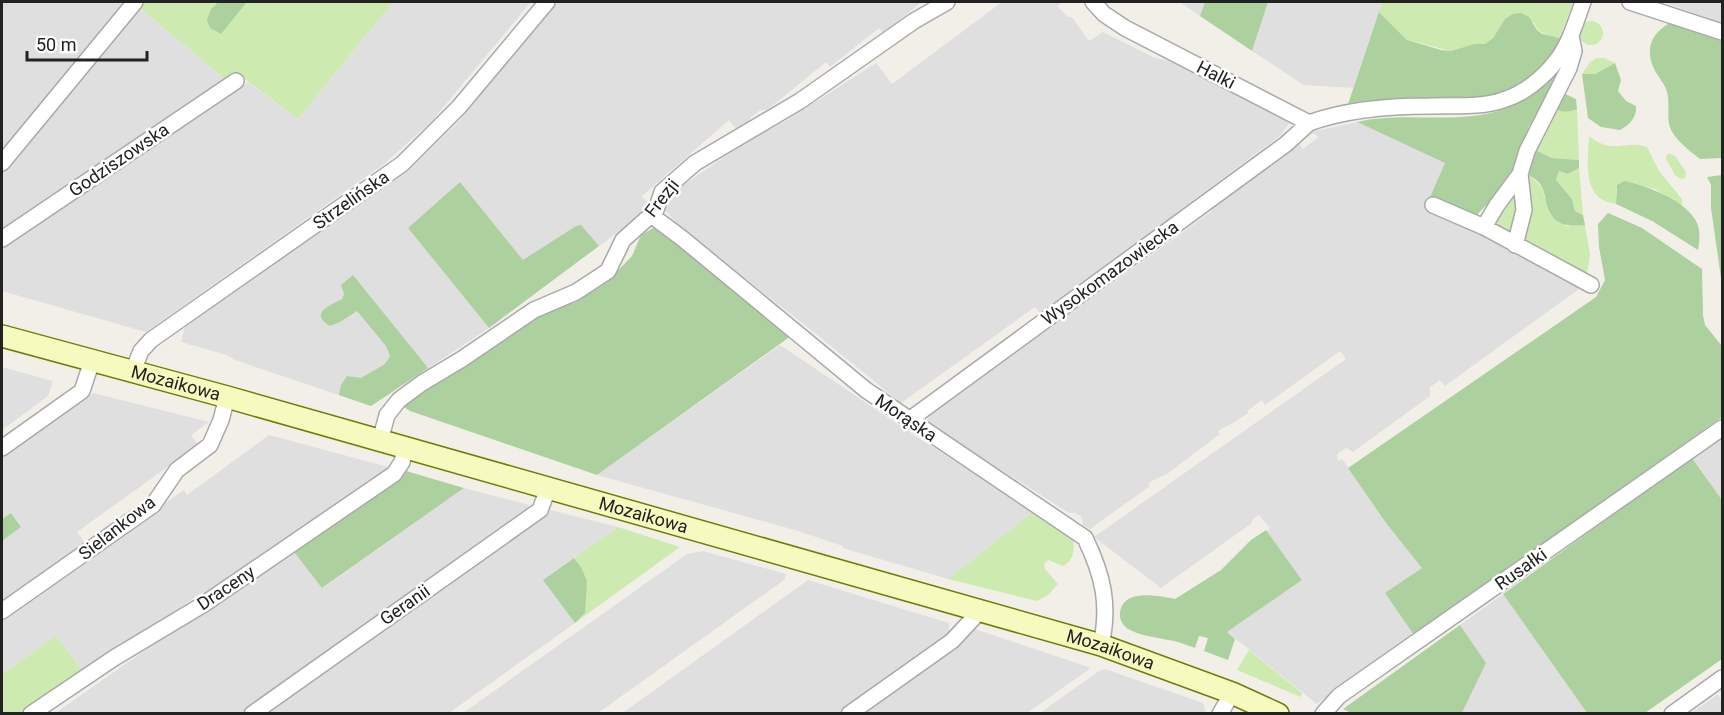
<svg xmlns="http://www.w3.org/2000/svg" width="1724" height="715" font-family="Roboto,sans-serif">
  <rect width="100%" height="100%" fill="#f2efe9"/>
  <!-- residential -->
  <path fill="#e0dfdf" d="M2,2H127L2,156Z
    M393,2H531L431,122L384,164L146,332L2,291V247L248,82L298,119Z
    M557,2H922L883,33L879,28L830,67L826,62L767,110H760L750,118L749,124L739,132L729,120L642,196L651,208L544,286L460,183L408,228L489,328L371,406L235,360L226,355L181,342L185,327L409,170L460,120Z
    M1002,2H1061L1058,7L1068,17H1072L1089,41L1103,32L1155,58L1182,64L1289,123L1281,135L1176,213L1177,215L1040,313L1035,307L901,403L805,325L685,233L664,209L666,197L749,140L781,124L876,63L892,84Z
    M1180,2H1205L1200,16Z
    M1268,2H1383L1353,88L1304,85L1252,51Z
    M1663,2H1722V23Z
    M139,7L227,81L2,235V171Z
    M1357,122L1446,163L1430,196L1435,200L1436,211L1579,289L1445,386L1440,380L1430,387V396L1353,452L1346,448L1337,454L1338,461L1342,459L1386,523L1423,568L1386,593L1414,635L1317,704L1227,632L1302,580L1267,531L1270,528L1260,517L1261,514L1252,520V523L1161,588L1094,537L1346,359L1340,351L1265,405L1262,400L1247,411L1248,413L1233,423L1218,431L1220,434L1167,474L1152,481L1148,484L1150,486L1090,529L1083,525L1082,517L1075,513H1069L928,423V411L1045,326L1049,329L1212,211L1209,206L1298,142L1303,149L1319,137L1311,132Z
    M780,345L920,439L1034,511L948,579L843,548V546L795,530L597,475Z
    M2,367L53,381L48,396L2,430Z
    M93,393L209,422L191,435L198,445L77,532L93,554L184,490L187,495L269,435L392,468L208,598L203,592L84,673L56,636L2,674V541L21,527L11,513L2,519V456Z
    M1722,437V500L1692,458Z
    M464,488L529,505L525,516L242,713L54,714L291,548L323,588Z
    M550,510L618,527L544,579L575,623L449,713L263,714Z
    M703,551L786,574L784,580L598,713H463L687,554Z
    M808,580L949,623V632L945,638L838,713L621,714Z
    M1503,594L1587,713H1462L1486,663L1460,625Z
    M975,629L1091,668L1027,713L855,714Z
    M1105,669L1203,703L1206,713H1040L1099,671Z
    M1718,694L1722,701V713L1690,714Z"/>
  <!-- grass -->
  <path fill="#cdebb0" d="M143,2H218L211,9L221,33L247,2H393L298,119L238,74L227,81L139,7Z
    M1383,2H1573L1560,38C1548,36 1539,35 1534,23L1505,19L1493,38L1485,44H1474L1451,51L1407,40L1379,12Z
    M1579 33a12 12 0 1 1 24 0a12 12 0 1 1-24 0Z
    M1597,58H1604L1615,63L1595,74H1582L1590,62Z
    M1553,107C1561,113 1568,113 1577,109L1579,160L1552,158L1533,149Z
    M1589,136C1614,156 1625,139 1647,147L1659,171L1682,199V206L1655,189L1624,181L1616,189V204C1581,200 1588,162 1589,136Z
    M1669,153L1676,157L1686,172L1685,178L1681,179L1675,175L1666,159V156Z
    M1579,168L1583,215L1575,211L1572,199L1556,180L1559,171L1568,174Z
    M1528,174L1542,187L1547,207L1551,216L1566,226L1585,225L1590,254L1587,276L1523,242Z
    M1517,184L1520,206L1510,235L1495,227V222Z
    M1034,511L1073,537C1075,550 1074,560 1063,566L1048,560L1044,564L1045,569L1058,584L1048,595L1037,601L948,579Z
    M618,527L680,547L575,623L585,613L581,567L574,558Z
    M56,636L84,673L22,714L2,713V674Z
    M1249,650L1302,693L1301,697L1237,670Z"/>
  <!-- forest -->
  <path fill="#add19e" d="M218,2H247L221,34L210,28L207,20L211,9Z
    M1205,2H1268L1252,51L1200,16Z
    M1379,12L1407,40L1441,50L1451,51L1474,44H1485L1493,38L1505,19L1513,14L1521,13L1529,17L1537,30L1542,34L1560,38L1553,57L1538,72L1513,90L1490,97L1348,104Z
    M1672,22L1722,37V158L1700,159C1690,151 1672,138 1669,124C1667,114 1670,103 1667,92C1665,84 1659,78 1655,71C1644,50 1651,32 1672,22Z
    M1568,58L1544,108L1529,126L1513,173L1499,192L1474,218L1430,197L1445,163L1357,122C1410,109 1472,130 1521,101C1539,90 1553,73 1568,58Z
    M1615,63L1621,80L1618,91L1626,101L1636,106C1637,117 1630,125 1620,130L1601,127L1588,118L1582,74H1595Z
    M1561,92L1576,99L1577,109C1568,113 1561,113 1553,107Z
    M1533,149L1552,158L1579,160V168L1568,174L1559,171L1556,180L1572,199L1575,211L1583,215L1585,225C1567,227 1553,225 1547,206C1545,200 1545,193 1542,187C1539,181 1533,178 1528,174L1529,159Z
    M1722,175V285L1711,208V185L1707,177Z
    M1624,181C1645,185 1682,199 1694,218C1701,227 1700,240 1698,250L1652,221L1616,204L1617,185Z
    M460,182L523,260L576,226L581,225L599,246L489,328L408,228Z
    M1608,213L1642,228L1702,269L1703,315L1705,325L1722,346V417L1414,635L1385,593L1422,568L1386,523L1348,468L1596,297L1605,280L1599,247L1598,224Z
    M655,227L750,301L791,336L597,475L410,411L404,407L413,395L535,312L574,303L606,283L632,256L641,235Z
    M353,275L428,368L371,406L339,395L341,385L347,376L361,378L385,364L390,356L386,346L357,311L340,322L330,326C308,313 331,305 342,299L344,294L341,285Z
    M1692,458L1722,500V659L1645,713H1587L1503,594Z
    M406,471L464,488L322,588L291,548Z
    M11,513L21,527L2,541V519Z
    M1266,530L1302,580L1227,632L1235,639L1228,660L1204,651L1208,638L1199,636L1195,648C1187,645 1177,641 1168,640C1155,637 1140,636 1128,629C1123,625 1119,619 1120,613C1123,588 1158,596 1175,599L1221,570L1251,540Z
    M574,558L581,567L587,581L585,613L575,623L543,580Z
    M1460,625L1486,663L1462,713L1353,714L1343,709Z"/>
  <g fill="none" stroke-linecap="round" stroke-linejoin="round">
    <!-- street casing -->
    <g stroke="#a9a9a9" stroke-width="18">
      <path id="street" d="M1093,2L1104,14L1125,28L1309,123C1347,109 1390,106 1430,106C1454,105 1480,108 1503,100C1524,94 1544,77 1557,60C1570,43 1576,21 1583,2
        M1630,2L1722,32
        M2,163L135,2
        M1433,205L1484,227L1591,285
        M651,215L683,239L866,390L1085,538C1103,575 1110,605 1101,645
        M1484,227L1497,205L1520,174L1527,151L1569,68L1574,51L1571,36
        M2,239L236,81
        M1515,245L1524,210L1520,174
        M133,371L141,351L151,340L402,164L459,107L547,2
        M909,420L1286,144L1309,123
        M380,441L387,415L399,400L422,383L462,359L534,310L576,292L608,271L623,240L651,215L656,210L662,192L695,163L800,101L914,21L947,2
        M2,448L82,391L92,361
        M2,611L153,505L177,470L210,445L221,420L227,397
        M31,714L114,658L204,604L394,474L402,462L405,448
        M252,714L540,510L548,489
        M849,714L952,641L981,610
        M1220,714L1232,693
        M1323,714L1339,696L1722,428
        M1672,714L1722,678"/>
    </g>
    <!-- secondary casing -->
    <g stroke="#707d05" stroke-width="24">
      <g id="secondary">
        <path id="s1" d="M2,336L227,397L1101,645L1232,693L1278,714"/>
      </g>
    </g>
    <!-- street -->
    <use href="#street" stroke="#fff" stroke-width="15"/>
    <!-- secondary -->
    <use href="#secondary" stroke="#f7fabf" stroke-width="21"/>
  </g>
  <g text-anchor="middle" stroke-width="5" stroke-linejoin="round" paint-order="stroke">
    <!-- street labels -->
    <g font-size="18" fill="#222" stroke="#fff">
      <text transform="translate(1216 75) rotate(27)" y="6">Halki</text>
      <text transform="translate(119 160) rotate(-34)" y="6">Godziszowska</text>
      <text transform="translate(662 198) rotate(-52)" y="6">Frezji</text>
      <text transform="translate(351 200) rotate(-35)" y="6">Strzelińska</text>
      <text transform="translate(1110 273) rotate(-36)" y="6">Wysokomazowiecka</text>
      <text dy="6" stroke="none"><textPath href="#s1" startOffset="180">Mozaikowa</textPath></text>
      <text transform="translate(906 418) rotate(34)" y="6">Morąska</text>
      <text dy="6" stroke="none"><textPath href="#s1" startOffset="666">Mozaikowa</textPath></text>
      <text transform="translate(117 528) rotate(-38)" y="6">Sielankowa</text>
      <text transform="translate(1521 569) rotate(-35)" y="6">Rusałki</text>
      <text transform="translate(226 588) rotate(-34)" y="6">Draceny</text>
      <text transform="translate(405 605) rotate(-35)" y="6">Geranii</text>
      <text dy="6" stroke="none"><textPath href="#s1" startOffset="1152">Mozaikowa</textPath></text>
    </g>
  </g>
  <!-- border -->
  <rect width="1724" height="715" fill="none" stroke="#222222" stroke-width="6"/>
  <!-- scale -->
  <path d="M27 51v9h120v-9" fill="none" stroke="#222222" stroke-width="3"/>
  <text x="36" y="51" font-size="18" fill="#222222" stroke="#ffffff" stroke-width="4.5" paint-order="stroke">50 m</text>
</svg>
